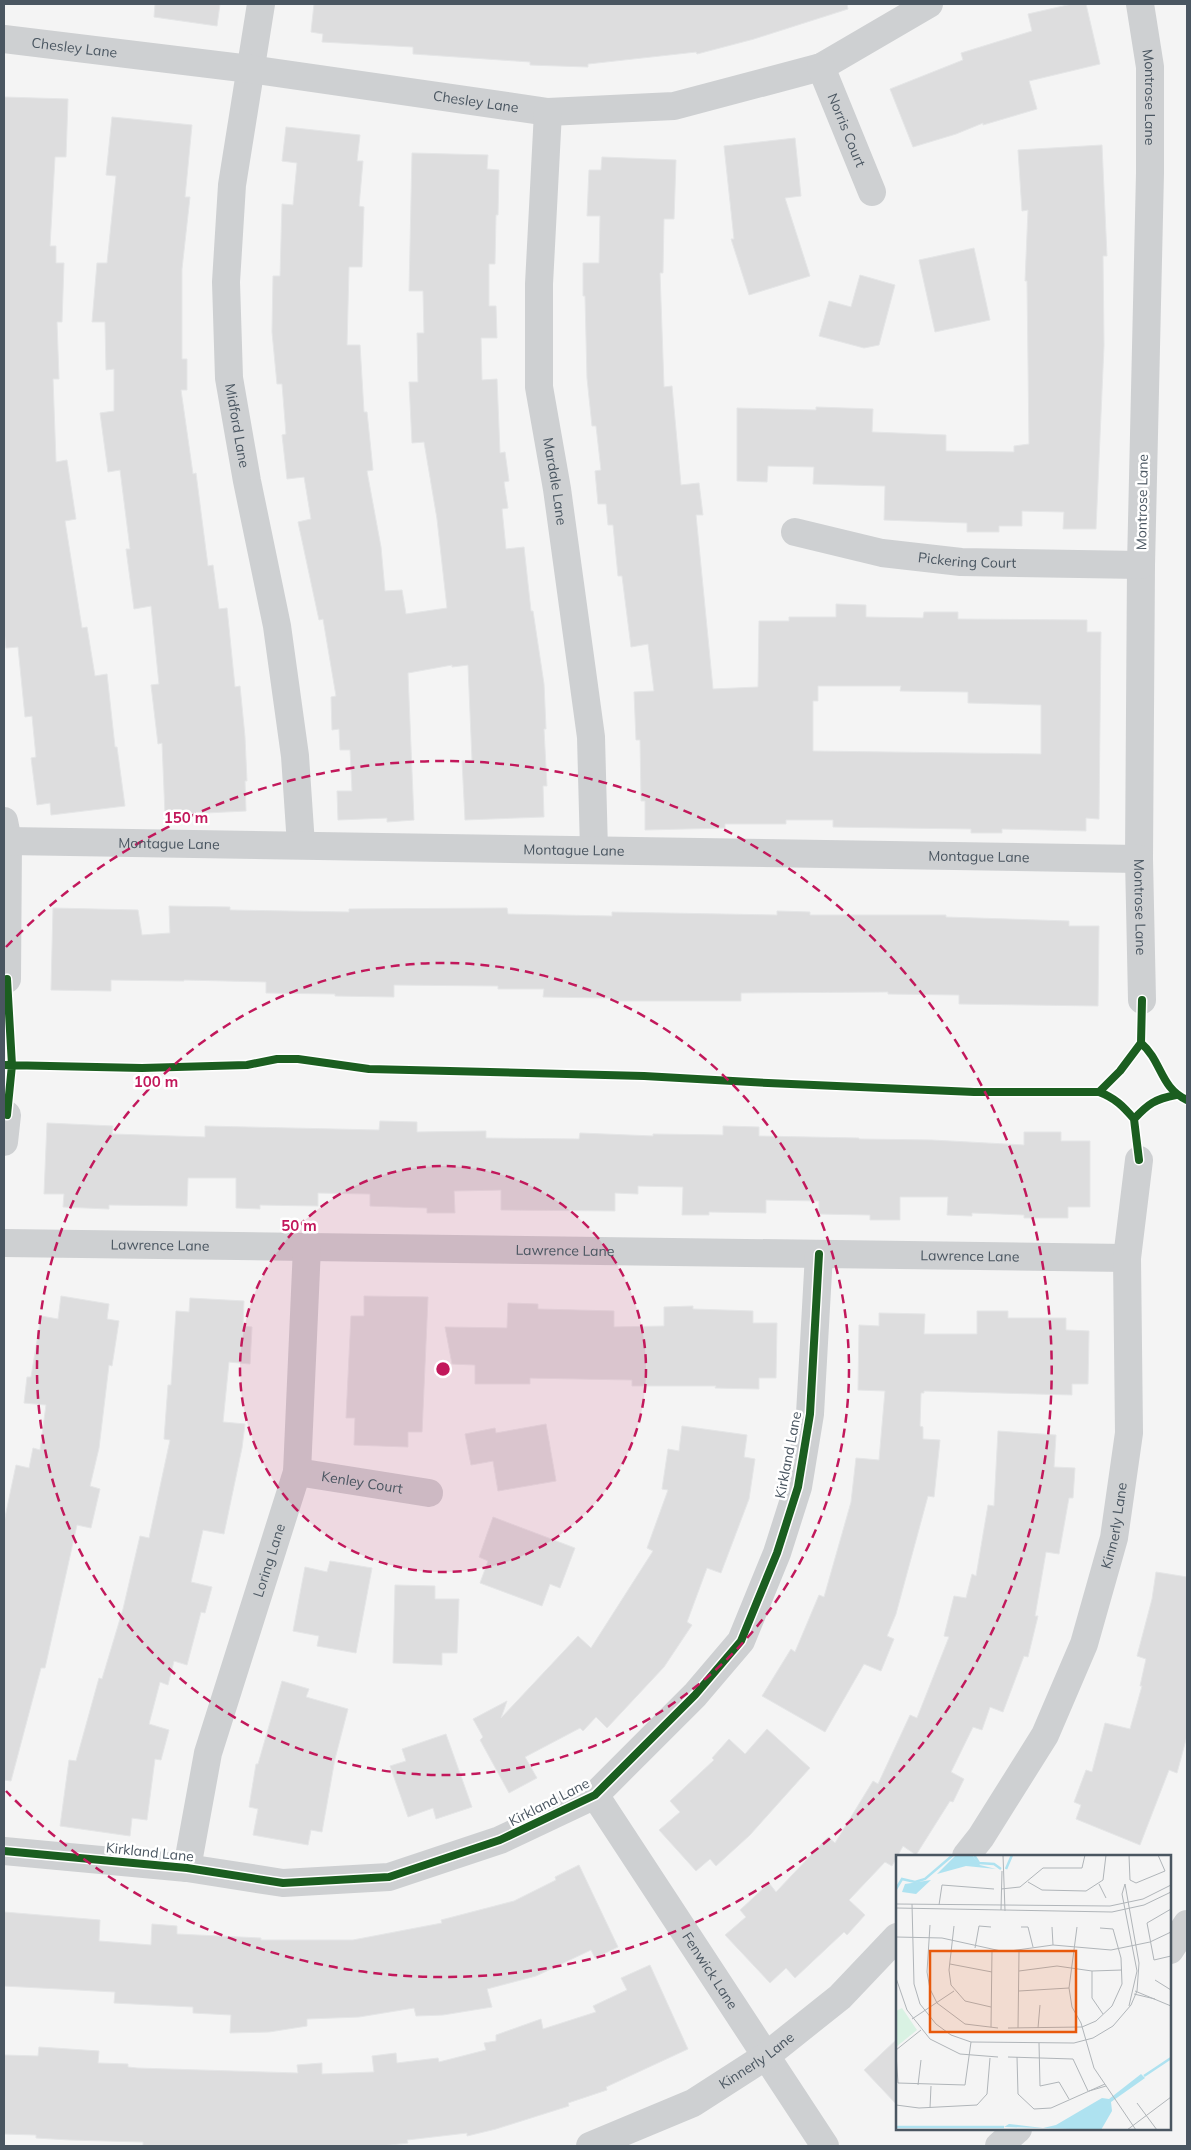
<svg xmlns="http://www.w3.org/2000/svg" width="1191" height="2150" font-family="Mulish,sans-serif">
  <rect width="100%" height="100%" fill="#f4f4f4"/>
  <!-- building -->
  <path fill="#ddddde" stroke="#e5e6e7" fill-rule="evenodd" d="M155,4H220L217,26L154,17Z
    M314,4H847L848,9L754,39L697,54L696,52L588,64V67L530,65V62L413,54V47L322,42L323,34L311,32Z
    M1072,4H1086L1100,64L1029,81L1037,109L983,125V123L956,134L913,147L890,89L963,60L961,53L1032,31L1028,14Z
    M4,97L68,99L66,157H55L50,246H56V263H64L62,322H57L59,379H53L56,462L67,460L76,519L65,521L82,628L87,627L95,676L107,674L115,747H117L125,806L51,815L50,803L37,805L31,758L36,757L32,716L25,717L18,647L6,648L4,630Z
    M112,117L192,125L185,197H190L182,269V359H187V390H181L193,474L196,473L208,566L213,565L219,609L227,608L235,687L240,686L245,737L247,781H245L246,811L165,815L162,743L158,744L151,685L159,684L151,606L134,609L126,549H130L120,470L108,472L100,413L114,411V369L106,370L105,322H92L97,263H107L116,176L106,175Z
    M286,127L360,135L357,161H363L359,206L364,207L362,267H349L347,345H360L364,412H367L373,470L367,471L381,547L385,591L402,590L406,614L447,608L437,519L424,442L412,443L409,382H418L417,333H424L423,291H409L412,153L488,155L487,169L499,170L498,215H496L495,264H489V306H496L497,338H481L482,380L497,379L500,453L505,452L509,481L504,482L508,508L502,509L506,549L524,547L531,611H533L544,684L546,729H544L547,786H543L544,817L465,820L462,761L472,760L468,665L452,667V665L408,673L414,820L387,822V818L338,820L337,791H352L350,750H340L339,729L332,730L331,697L336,696L323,619L319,620L298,522L311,519L304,477L287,479L282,435L286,434L282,384H277L272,332L273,276H280L282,204L293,205L297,163L282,161Z
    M795,138L801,196L785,198L810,276L749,295L731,239H734L724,146Z
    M1102,145L1107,256H1103L1104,346L1096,529H1063L1064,512L1022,511V526H999V532H967V523L884,520L885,486L813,484L814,467L768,466L767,482L737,481V408L816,410V407L873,409L872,432L946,435V451L1014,452V446L1029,444L1027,281H1025L1028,210L1022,211L1018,150Z
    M602,157L676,160L674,219H664L663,273H660L664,387L672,386L681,485L699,483L703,515H696L713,689L758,687L759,621H789V617H836V604L866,605V617L923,618L924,612H958V619L1087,620V632H1101L1099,819L1086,818V831L1002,829V833H971V829L833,827V820H786V824H725V828L645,830V801H641L640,740H636L634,692L654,691L648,644L631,647L622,576H618L613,525H608L606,504H598L595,471L601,470L596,426H592L587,378L585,296H583V263H599L600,216H587L589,170H601ZM818,686H901L900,691L968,692V703L1041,705V754L813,751V701H818Z
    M974,248L990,320L935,332L919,260Z
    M860,275L895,285L879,345L864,348L819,336L829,301L851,307Z
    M169,906L230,907V910L349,912V909L507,908L508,914L612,916V912L777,915V911L810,912V915H946V917L1069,921V926H1099L1098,1006L959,1004V995L888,994V992L741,993V1001H611V998L543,997L544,989H498V986L394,985V997L335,996V994L266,993V982L184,980V981L111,980V991L51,990L53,908L138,910L142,935L170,933Z
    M380,1121L417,1122V1132L486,1131V1138L579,1139L580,1133L653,1136V1134L723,1135V1126L759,1127V1136L859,1138V1139L932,1140L1024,1145V1132H1061V1141H1090V1207H1068V1218H1024V1215L972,1213V1216L947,1215L948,1197H900V1220H870V1215L819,1214V1201L766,1200V1213L709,1212V1215H682L683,1187L638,1186V1194L615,1193V1211L501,1210V1190L454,1191L455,1213H427V1208L370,1206V1194L318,1193V1206L260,1205V1209L236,1208V1178H188L187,1206L109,1205V1209L63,1207L64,1194H44L47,1123L113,1126L112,1134L205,1137V1126L379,1130Z
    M61,1296L109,1304L107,1319L119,1321L112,1366L109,1365L99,1448L90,1486L100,1489L91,1528L77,1525L45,1668H41L11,1781L4,1780V1522L16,1465L29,1468L33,1448L40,1450L46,1405L24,1403L27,1377H31L41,1316L58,1319Z
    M364,1296L428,1297L422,1432H408V1447L354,1445L355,1418H346L351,1316H364Z
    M190,1298L244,1301L243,1326L252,1327L250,1364L229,1362L223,1422L245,1424L242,1448L224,1534L203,1530L191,1582L212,1587L205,1613L201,1612L187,1665L174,1661L168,1685L160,1682L149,1724L169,1730L161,1760L155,1759L147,1820L132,1818L130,1836L60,1826L69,1760L76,1761L99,1678L102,1679L123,1609L140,1536L149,1538L170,1440L164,1439L168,1385H171L176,1311L189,1312Z
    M508,1303L538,1304V1309L614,1311V1327L664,1326V1307L693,1306V1309L753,1311V1323H777L776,1378H759V1389L715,1388L716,1386H632V1380L530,1378V1384H475V1365L452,1364L445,1327L507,1328Z
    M977,1311H1008V1318H1066V1330L1089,1331L1088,1384H1072V1395L924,1391V1393H921L920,1426L923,1427V1439L940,1440L934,1497L928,1496L896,1614L887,1636L894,1639L881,1671L864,1664L825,1732L762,1696L791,1649L795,1652L819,1595L824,1597L851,1502L856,1458L879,1460L885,1391L858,1390L859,1325L879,1326V1313L925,1314L924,1334H977Z
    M546,1424L556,1481L498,1491L493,1461L471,1465L465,1434L495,1428L496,1433Z
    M682,1426L747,1435L744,1457L755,1459L749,1499L721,1573L707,1568L687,1622L692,1625L664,1667L607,1728L596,1717L583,1731L580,1728L525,1757L537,1778L509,1793L480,1740L483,1737L473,1719L507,1701L501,1718L578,1636L591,1648L653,1551L647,1548L668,1490L662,1489L668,1449L679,1451Z
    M998,1431L1056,1435L1054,1467L1075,1468L1073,1498H1069L1059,1554L1046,1552L1035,1616H1038L1028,1657L1024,1656L1003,1712L990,1707L982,1730L973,1727L951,1772L964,1779L953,1802L950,1801L916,1855L903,1846L892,1866L885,1862L849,1900L865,1915L847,1935L844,1932L795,1978L786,1968L770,1983L725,1935L746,1917L740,1910L769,1883L776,1892L828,1837L835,1843L873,1781L878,1784L910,1715L917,1718L949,1637L944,1636L954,1596L966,1598L972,1574L976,1576L988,1505L994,1506Z
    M493,1517L575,1548L560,1588L550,1584L542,1606L480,1583L488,1561L479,1557Z
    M330,1561L372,1568L356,1653L317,1646L319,1636L293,1631L305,1567L327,1572Z
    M1156,1572L1187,1577V1736L1177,1773L1169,1770L1140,1845L1076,1819L1081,1805L1074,1802L1086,1770L1092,1772L1105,1723L1130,1729L1142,1686H1140L1146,1659L1137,1656L1152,1599Z
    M395,1585L435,1586V1599H459L457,1653H442V1665L393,1663Z
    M282,1681L309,1689L306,1697L348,1709L335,1759L322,1832L311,1830L308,1845L253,1835L258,1809L249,1807L256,1764H258Z
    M767,1729L810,1768L750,1835L716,1866L710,1859L696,1871L659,1830L680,1812L670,1801L714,1760L712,1758L729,1739L745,1754Z
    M446,1734L472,1807L436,1819L433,1808L408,1817L390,1766L406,1761L402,1749Z
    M579,1865L618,1947L595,1958L591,1950L536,1976L487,1989L492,2007L443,2015L416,2016L414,2008L359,2017L307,2019V2026L269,2032L230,2033L231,2015L193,2013V2007L114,2003L115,1992L4,1986V1912L100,1920L99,1941L151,1945L152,1924L177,1926V1934L261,1938V1940H353L442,1923L441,1920L514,1901L556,1880L555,1877Z
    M650,1965L688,2049L606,2087L607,2090L568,2103L569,2106L496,2129L467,2136V2133L407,2140L408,2143L381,2146H143V2142L70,2140L36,2138V2135L4,2134V2055L38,2056L39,2047L99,2051L98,2063L128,2064V2067L137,2068L298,2073L297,2065L322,2063V2074L374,2072L372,2056L396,2053L397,2063L438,2058L439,2062L486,2050L484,2043L496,2041V2035L541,2019L543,2029L596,2012L593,2006L627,1990L621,1978Z
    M897,2039V2105L864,2070Z"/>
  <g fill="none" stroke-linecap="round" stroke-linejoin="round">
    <!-- minor -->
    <g stroke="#ced0d2" stroke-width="28">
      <path id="s1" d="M261,4L232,185L226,282L229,378L247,481L277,626L295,756L301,845"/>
      <path id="s2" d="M1140,4L1150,67V173L1141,565L1139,859L1142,1000"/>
      <path id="s3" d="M4,39L250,69L548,112L674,106L821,67L929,4"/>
      <path id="s4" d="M821,67L872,192"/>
      <path id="s5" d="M548,112L539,284V387L557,489L591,737L594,850"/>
      <path id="s6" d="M795,532L882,553L961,562L1141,565"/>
      <path d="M4,821L8,841L7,979"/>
      <path id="s7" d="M8,841L1139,859"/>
      <path d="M4,1142L7,1115"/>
      <path id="s8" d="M4,1243L1127,1258"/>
      <path id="s9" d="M297,1472L429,1493"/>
      <path id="s10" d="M595,1795L825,2146"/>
      <path d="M4,1851L187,1868L283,1883L389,1877L500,1840L595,1795L695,1695L741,1641L777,1553L798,1487L810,1414L819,1254"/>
      <path id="s11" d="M966,1856L981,1837L1045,1735L1084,1644L1114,1538L1129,1433L1127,1258L1139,1160"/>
      <path id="s12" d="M187,1868L208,1753L297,1472L307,1247"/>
      <path d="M1170,1950L1187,1924"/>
      <path id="s13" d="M590,2146L693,2103L766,2056L840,1997L897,1937"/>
      <path d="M999,2146L1018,2129"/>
    </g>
    <!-- cycleway casing -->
    <g stroke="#fff" stroke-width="11">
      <path id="cycleway" d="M7,979L12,1065L7,1115
        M1141,1043C1162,1061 1160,1088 1187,1100
        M4,1065L142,1068L247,1065L277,1059H298L369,1069L644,1076L768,1083L974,1092H1099C1115,1098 1123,1106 1134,1119
        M1099,1092L1120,1071L1141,1043L1142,1000
        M1139,1160L1134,1119C1148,1104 1155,1099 1176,1095
        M4,1851L187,1868L283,1883L389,1877L500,1840L595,1795L695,1695L741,1641L777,1553L798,1487L810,1414L819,1254"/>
    </g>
    <!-- cycleway -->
    <use href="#cycleway" stroke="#1b5e20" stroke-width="8"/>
  </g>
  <!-- distance rings -->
  <circle cx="443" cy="1369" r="203" fill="#c2185b" fill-opacity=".12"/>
  <g fill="none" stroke="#c2185b" stroke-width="2.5" stroke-dasharray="9 6">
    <circle cx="443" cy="1369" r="203"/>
    <circle cx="443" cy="1369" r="406"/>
    <path d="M6 947A608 608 0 1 1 6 1791"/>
  </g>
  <g text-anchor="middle" stroke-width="5" stroke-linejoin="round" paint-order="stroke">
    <!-- street labels -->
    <g font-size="14" fill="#4a5661" stroke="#fff">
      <text dy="5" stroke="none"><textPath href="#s3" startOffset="71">Chesley Lane</textPath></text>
      <text dy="5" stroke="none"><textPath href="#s2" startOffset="94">Montrose Lane</textPath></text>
      <text dy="5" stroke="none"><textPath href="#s3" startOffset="476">Chesley Lane</textPath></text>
      <text dy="5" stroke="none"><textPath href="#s4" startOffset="68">Norris Court</textPath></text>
      <text dy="5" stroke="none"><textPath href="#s1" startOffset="425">Midford Lane</textPath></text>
      <text dy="5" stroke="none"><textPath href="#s5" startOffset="371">Mardale Lane</textPath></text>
      <text transform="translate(1142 502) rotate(-89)" y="5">Montrose Lane</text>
      <text dy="5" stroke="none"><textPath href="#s6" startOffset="175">Pickering Court</textPath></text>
      <text dy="5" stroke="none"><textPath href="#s7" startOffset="161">Montague Lane</textPath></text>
      <text dy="5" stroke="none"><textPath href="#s7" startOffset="566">Montague Lane</textPath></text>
      <text dy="5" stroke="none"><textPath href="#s7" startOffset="971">Montague Lane</textPath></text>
      <text dy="5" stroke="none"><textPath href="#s2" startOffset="904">Montrose Lane</textPath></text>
      <text dy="5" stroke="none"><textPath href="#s8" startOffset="156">Lawrence Lane</textPath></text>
      <text dy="5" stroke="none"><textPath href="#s8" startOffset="561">Lawrence Lane</textPath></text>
      <text dy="5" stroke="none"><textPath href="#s8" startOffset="966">Lawrence Lane</textPath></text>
      <text transform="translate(788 1455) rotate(-79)" y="5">Kirkland Lane</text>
      <text dy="5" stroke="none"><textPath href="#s9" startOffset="66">Kenley Court</textPath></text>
      <text dy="5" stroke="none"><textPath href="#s11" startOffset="366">Kinnerly Lane</textPath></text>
      <text dy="5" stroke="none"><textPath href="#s12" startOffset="319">Loring Lane</textPath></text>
      <text transform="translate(549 1802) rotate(-27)" y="5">Kirkland Lane</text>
      <text transform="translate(150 1852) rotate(6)" y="5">Kirkland Lane</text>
      <text dy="5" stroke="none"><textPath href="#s10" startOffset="210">Fenwick Lane</textPath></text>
      <text dy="5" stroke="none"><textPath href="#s13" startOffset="188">Kinnerly Lane</textPath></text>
    </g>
  </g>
  <!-- overview -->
  <g transform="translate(896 1855)">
    <rect width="275" height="275" fill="#f4f4f4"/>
    <path d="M6,153L21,175L0,192V156Z" fill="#d9f2e3"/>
    <path d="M60,0H76L84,10L100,14L70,11L41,19ZM35,25L20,39L6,37L9,29ZM245,219L249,223L215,247L216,256L205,275L108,272L113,269L147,273L160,270L206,243L213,244Z" fill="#aee2f0"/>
    <path fill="none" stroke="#aee2f0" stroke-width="2.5" d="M78,0L83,8L98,9L105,14M110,14L116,0M0,34L6,24L19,27L29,24L57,0M248,221L275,203M0,272H108"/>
    <path fill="none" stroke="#b0b5b9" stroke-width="1" d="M107,0L109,56M233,0L234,25L240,28L269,16L262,0M132,27L146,35L190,36L207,25L210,0M203,29L210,43M105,34L124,32L147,13H186L189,0M0,49L214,51L247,44L275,30M16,49L18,129L24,149L40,169L55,180L75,187L178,188L197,183L217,171L235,150L241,136L243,108L229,29L226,39L241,116L233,151M43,50L46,30L98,34M0,53L216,57L248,50L275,37M275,54L251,68L258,105L275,101M105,55L106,16M34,70L31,117L34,134L41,148L69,169L102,173M58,71L53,115L55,130L69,146L95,152M125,72H132L137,92M156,72L157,90M181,72L173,133L176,152L185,168L198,213L240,275M0,82L46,83L105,96M79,93L83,71L95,72M114,96L157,90L215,95L254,87L275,77M54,109L96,117M123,116L161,111L196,116L226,115M196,116V143L207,159M0,123L11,155L34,184L64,199L102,202M259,125L275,135M123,136L173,133M239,136L275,151M238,139L259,144M16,164L58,136M95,172L96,96M112,173L186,172L200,166L216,151L226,129L225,103L217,74L204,73M122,173L123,97M142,173L144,150M143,188L144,231L163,227L173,244M0,195L25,175M0,199L2,228L69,230L75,187M112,202L177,204L192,236M121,202L122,239L138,254L155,253L209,229M22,230L25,205M193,236L210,231M241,248L261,275M0,250L23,253L81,250L91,239L94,203M34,253L35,231M231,275L275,242"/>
    <path fill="#e8590c" fill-opacity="0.15" stroke="#e8590c" stroke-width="2.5" d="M34,96H180V177H34Z"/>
    <rect width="275" height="275" fill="none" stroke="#4a5661" stroke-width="2.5"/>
  </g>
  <circle cx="443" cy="1369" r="8" fill="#c2185b" stroke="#fff" stroke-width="2.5"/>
  <g font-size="15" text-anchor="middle" font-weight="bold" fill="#c2185b" stroke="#fff" stroke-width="5" stroke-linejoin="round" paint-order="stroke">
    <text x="186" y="823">150 m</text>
    <text x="156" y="1087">100 m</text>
    <text x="299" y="1231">50 m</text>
  </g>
  <!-- border -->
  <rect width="1191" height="2150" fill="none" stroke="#4a5661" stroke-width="10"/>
</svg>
